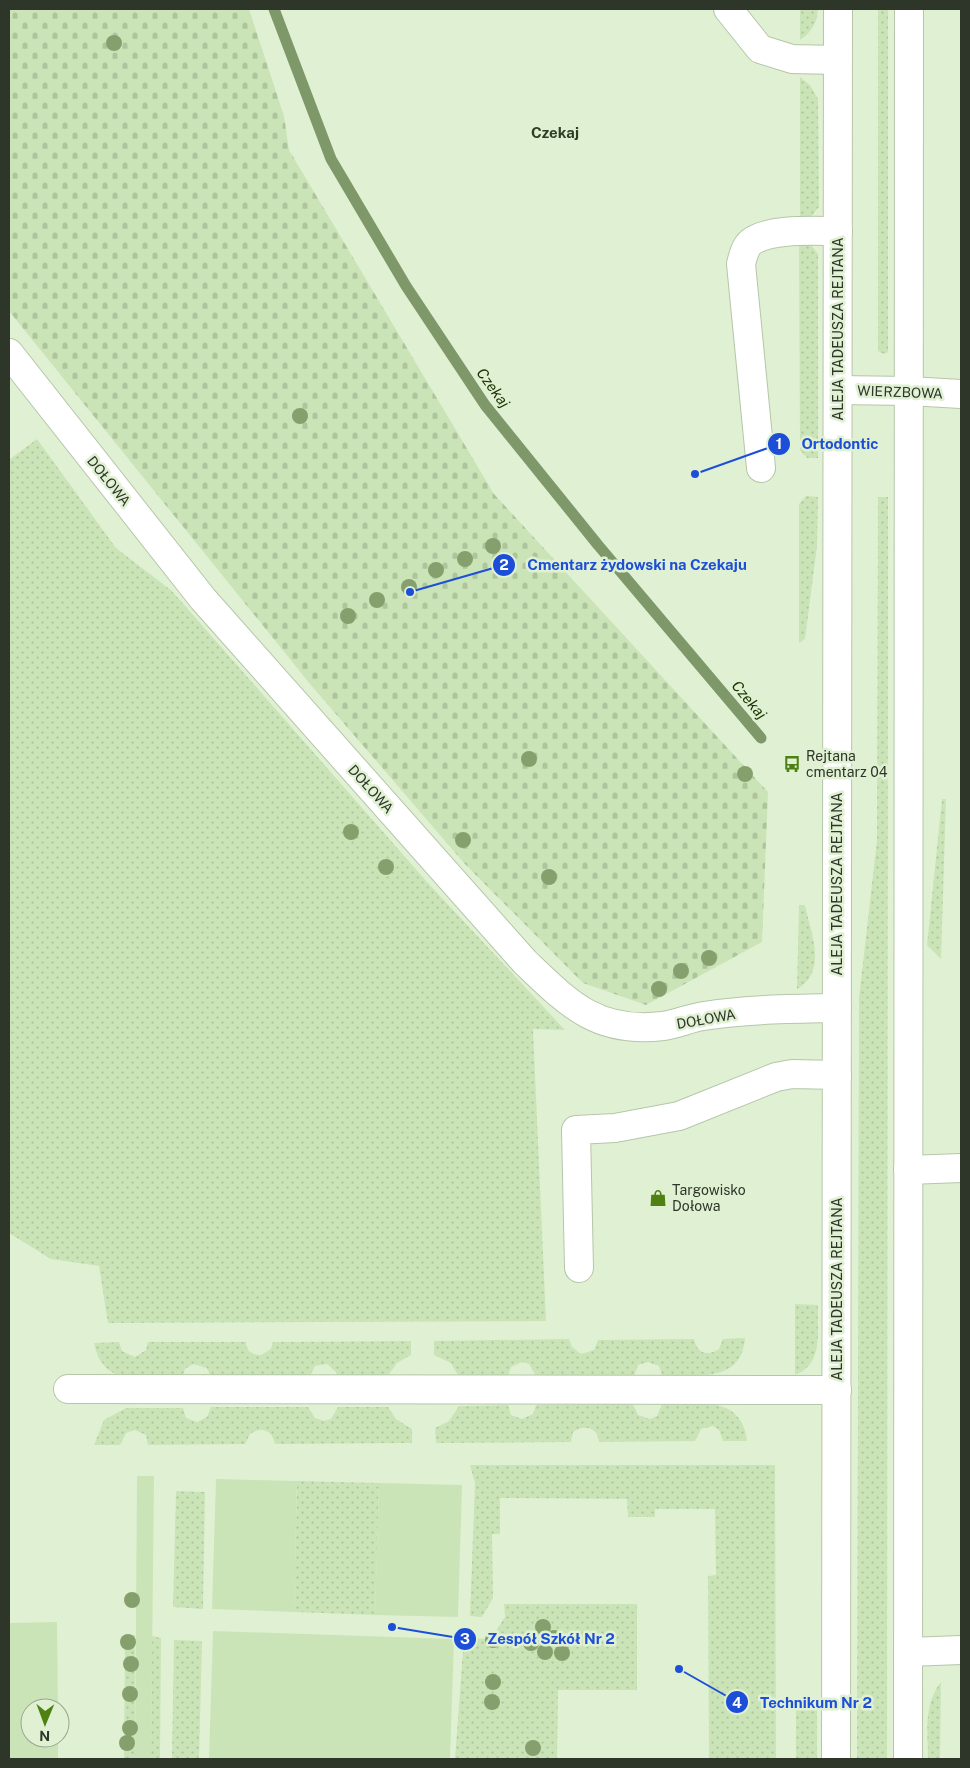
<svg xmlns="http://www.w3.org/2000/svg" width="970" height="1768" font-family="'Public Sans',sans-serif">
  <defs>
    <pattern id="grass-dots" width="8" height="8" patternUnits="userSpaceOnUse" patternTransform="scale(1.25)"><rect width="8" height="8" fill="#cae4b7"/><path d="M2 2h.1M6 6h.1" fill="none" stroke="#aec49d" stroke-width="1.8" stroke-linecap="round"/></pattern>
    <pattern id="cemetery-stones" width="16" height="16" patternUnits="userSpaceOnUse" patternTransform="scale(1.25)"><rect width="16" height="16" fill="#cae4b7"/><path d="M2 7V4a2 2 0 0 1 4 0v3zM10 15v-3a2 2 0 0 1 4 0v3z" fill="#aec49d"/></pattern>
  </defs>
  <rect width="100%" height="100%" fill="#e0f1d3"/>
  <!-- grass -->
  <path fill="url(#grass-dots)" d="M800,9H818C817,23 812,32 800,40Z
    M878,9H888V352L884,354L878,351Z
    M800,77L810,85L818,99L819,207L809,219H800Z
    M799,241H808L818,254V458H807L800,450Z
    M37,439L116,548L172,591L427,882L565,1030L533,1029L546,1321L108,1323L99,1266L51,1259L9,1233V460Z
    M806,496L818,497L817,546L805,639L799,643V504Z
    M878,497H888L887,1759H857L859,998L877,840Z
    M942,799H946L941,959L927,945Z
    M799,905H805C811,934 828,971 797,989Z
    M795,1304L818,1305C817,1330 824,1365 795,1375Z
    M745,1338C742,1384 695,1375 662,1375L659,1366L648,1362L638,1365L634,1376H536L529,1364L522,1362L511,1367L508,1377H459L451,1363L434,1355V1341L569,1339L572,1347L581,1354L594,1350L598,1340L694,1339C697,1353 707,1357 719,1349L723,1339Z
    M411,1341V1355L397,1363L387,1377L338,1378L336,1372L327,1364L315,1366L309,1378H211L207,1368L193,1364L185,1369L182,1378C145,1378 103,1389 94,1343L119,1342L122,1351L135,1357L146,1350L148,1342H246C246,1351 252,1355 261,1355L271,1349L273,1342Z
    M633,1404L638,1415L650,1419L657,1416L662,1404C696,1404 742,1394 747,1441H723L719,1430L713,1426L701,1429L695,1441L599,1442C598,1427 584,1424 573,1432L571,1442L436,1443L435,1428L449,1421L459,1406L508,1405L511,1415L522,1419L533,1414L536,1405Z
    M211,1407H308L315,1418L324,1421L331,1419L338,1407H388L396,1419L412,1429V1443L275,1444C272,1430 262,1426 250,1434L245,1444L148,1445L146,1435L135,1430L126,1433L120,1445H94L104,1420L126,1408H183L186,1418L197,1422L207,1417Z
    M470,1465H775L776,1759H709L708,1576L716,1575L715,1509H655V1517H628L627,1499L500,1498V1534H492L493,1598L482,1617L470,1616L475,1483Z
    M297,1481L379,1483L375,1615L294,1612Z
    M176,1491L205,1492L203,1609L173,1607Z
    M504,1604H637V1690H558L557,1759H455L464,1638L491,1639L505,1617Z
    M125,1635H135V1759H124Z
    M152,1636L161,1638L160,1759H151Z
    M174,1640L202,1641L199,1759H172Z
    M941,1682L940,1759H928C928,1732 923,1705 941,1682Z
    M796,1709H817V1759H796Z"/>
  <!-- cemetery -->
  <path fill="url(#cemetery-stones)" d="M9,9H249L284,116L289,150L494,494L768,792L762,942L646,1005L583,983L464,863L310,684L9,311Z"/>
  <!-- pitch -->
  <path fill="#cae4b7" d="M137,1476H154L151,1759H135Z
    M216,1479L297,1481L294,1612L212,1609Z
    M379,1483L462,1485L458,1617L375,1615Z
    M57,1622L58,1708H30V1738H58V1759H9V1623Z
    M213,1631L454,1639L450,1759H209Z"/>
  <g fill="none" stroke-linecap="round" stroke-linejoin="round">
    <!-- stream -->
    <path stroke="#7e986a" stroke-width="11" d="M274,9L331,159L406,286L485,405L598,545L761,738"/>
    <!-- minor casing -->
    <g stroke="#b5c6a9" stroke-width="30">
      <path id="minor" d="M728,9L760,49L792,59L837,60
        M9,353L203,599L525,962C569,1004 597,1034 663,1026C677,1024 690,1018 704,1016C747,1009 793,1009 837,1008
        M838,390L909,391L961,394
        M761,468L741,264C743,256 745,247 751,242C770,228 815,231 838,231
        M908,1170L961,1168
        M579,1268L576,1130L615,1128L679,1116L776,1077L792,1074L837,1075
        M68,1389L837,1390
        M908,1652L961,1650"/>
    </g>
    <!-- major casing -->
    <g stroke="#b5c6a9" stroke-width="30">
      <path id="major" d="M836,1759L838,9
        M908,1759L909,9"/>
    </g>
    <!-- minor -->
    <use href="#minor" stroke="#fff" stroke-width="28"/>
    <!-- major -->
    <use href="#major" stroke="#fff" stroke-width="28"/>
  </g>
  <!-- trees -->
  <g fill="#86a06d">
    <circle cx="114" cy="43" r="8"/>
    <circle cx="300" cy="416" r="8"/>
    <circle cx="493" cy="546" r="8"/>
    <circle cx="465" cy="559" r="8"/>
    <circle cx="436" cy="570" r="8"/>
    <circle cx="409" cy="587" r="8"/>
    <circle cx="377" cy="600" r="8"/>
    <circle cx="348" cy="616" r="8"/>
    <circle cx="529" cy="759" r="8"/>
    <circle cx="745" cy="774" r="8"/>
    <circle cx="351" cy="832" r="8"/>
    <circle cx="463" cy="840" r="8"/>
    <circle cx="386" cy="867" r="8"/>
    <circle cx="549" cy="877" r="8"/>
    <circle cx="709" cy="958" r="8"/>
    <circle cx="681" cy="971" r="8"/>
    <circle cx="659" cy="989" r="8"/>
    <circle cx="132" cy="1600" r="8"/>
    <circle cx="543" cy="1627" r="8"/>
    <circle cx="554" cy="1638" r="8"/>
    <circle cx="493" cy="1640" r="8"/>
    <circle cx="128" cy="1642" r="8"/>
    <circle cx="531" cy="1643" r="8"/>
    <circle cx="545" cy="1652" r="8"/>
    <circle cx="562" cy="1653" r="8"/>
    <circle cx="131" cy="1664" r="8"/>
    <circle cx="493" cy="1682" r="8"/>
    <circle cx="130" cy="1694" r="8"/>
    <circle cx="492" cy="1702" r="8"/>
    <circle cx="130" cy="1728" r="8"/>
    <circle cx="127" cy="1743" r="8"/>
    <circle cx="533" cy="1748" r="8"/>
  </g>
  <!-- icons -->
  <defs>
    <g id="bus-bare" transform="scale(1.35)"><path d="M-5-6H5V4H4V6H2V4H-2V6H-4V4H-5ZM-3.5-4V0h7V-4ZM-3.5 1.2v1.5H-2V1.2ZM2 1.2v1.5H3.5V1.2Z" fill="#4e8012" stroke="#e0f1d3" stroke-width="2.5" paint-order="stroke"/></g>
    <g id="shop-bare" transform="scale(1.35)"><path d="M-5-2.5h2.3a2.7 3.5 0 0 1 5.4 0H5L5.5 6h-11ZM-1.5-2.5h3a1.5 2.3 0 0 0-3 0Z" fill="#4e8012" stroke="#e0f1d3" stroke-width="2.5" paint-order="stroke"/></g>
  </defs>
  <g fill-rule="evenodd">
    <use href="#bus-bare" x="792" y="764"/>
    <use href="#shop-bare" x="658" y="1198"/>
  </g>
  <g text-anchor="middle" stroke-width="5" stroke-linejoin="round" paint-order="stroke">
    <!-- street labels -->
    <g font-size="14" fill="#2e3529" stroke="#e0f1d3">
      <text transform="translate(838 329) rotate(-90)" y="5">ALEJA TADEUSZA REJTANA</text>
      <text transform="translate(900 392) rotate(2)" y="5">WIERZBOWA</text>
      <text transform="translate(109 481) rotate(51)" y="5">DOŁOWA</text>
      <text transform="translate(371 789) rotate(48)" y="5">DOŁOWA</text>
      <text transform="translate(837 884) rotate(-90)" y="5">ALEJA TADEUSZA REJTANA</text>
      <text transform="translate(706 1019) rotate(-10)" y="5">DOŁOWA</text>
      <text transform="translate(837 1289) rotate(-90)" y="5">ALEJA TADEUSZA REJTANA</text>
    </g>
    <!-- poi labels -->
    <g font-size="14" fill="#2e3529" stroke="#e0f1d3" text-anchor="start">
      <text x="806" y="761">Rejtana<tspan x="806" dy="16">cmentarz 04</tspan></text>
      <text x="672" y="1195">Targowisko<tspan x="672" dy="16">Dołowa</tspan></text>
    </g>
    <!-- neighbourhood labels -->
    <g font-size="15" font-weight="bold" fill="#2f3d24" stroke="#e0f1d3">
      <text x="555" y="138">Czekaj</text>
    </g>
    <!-- water labels -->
    <g font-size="15" font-style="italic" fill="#1a3200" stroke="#e0f1d3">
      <text transform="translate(493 388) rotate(54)" y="5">Czekaj</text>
      <text transform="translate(749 700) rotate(50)" y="5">Czekaj</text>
    </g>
  </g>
  <!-- callouts -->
  <path fill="none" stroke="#1d4ed8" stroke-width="2" d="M695 474L779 444M410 592L504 565M392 1627L465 1639M679 1669L737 1702"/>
  <g fill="#1d4ed8" stroke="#e0f1d3" stroke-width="2">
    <circle cx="695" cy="474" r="5"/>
    <circle cx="410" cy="592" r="5"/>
    <circle cx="392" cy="1627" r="5"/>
    <circle cx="679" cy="1669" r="5"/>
    <circle cx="779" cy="444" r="12"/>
    <circle cx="504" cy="565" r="12"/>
    <circle cx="465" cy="1639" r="12"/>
    <circle cx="737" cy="1702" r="12"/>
  </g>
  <g font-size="15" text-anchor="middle" font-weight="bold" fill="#fff">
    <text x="779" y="449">1</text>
    <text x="504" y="570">2</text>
    <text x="465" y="1644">3</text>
    <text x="737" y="1708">4</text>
  </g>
  <g font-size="15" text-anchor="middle" font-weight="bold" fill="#1d4ed8" stroke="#e0f1d3" stroke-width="5" stroke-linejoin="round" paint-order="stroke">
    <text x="840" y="449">Ortodontic</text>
    <text x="637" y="570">Cmentarz żydowski na Czekaju</text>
    <text x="551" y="1644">Zespół Szkół Nr 2</text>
    <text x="816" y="1708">Technikum Nr 2</text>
  </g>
  <!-- border -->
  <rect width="970" height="1768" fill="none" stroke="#2e3529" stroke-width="20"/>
  <!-- north arrow -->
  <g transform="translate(45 1723) rotate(181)"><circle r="24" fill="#e0f1d3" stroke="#99a68f"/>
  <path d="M0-4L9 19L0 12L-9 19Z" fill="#4e8012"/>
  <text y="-8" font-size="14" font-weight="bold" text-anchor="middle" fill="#2e3529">N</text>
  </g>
</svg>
